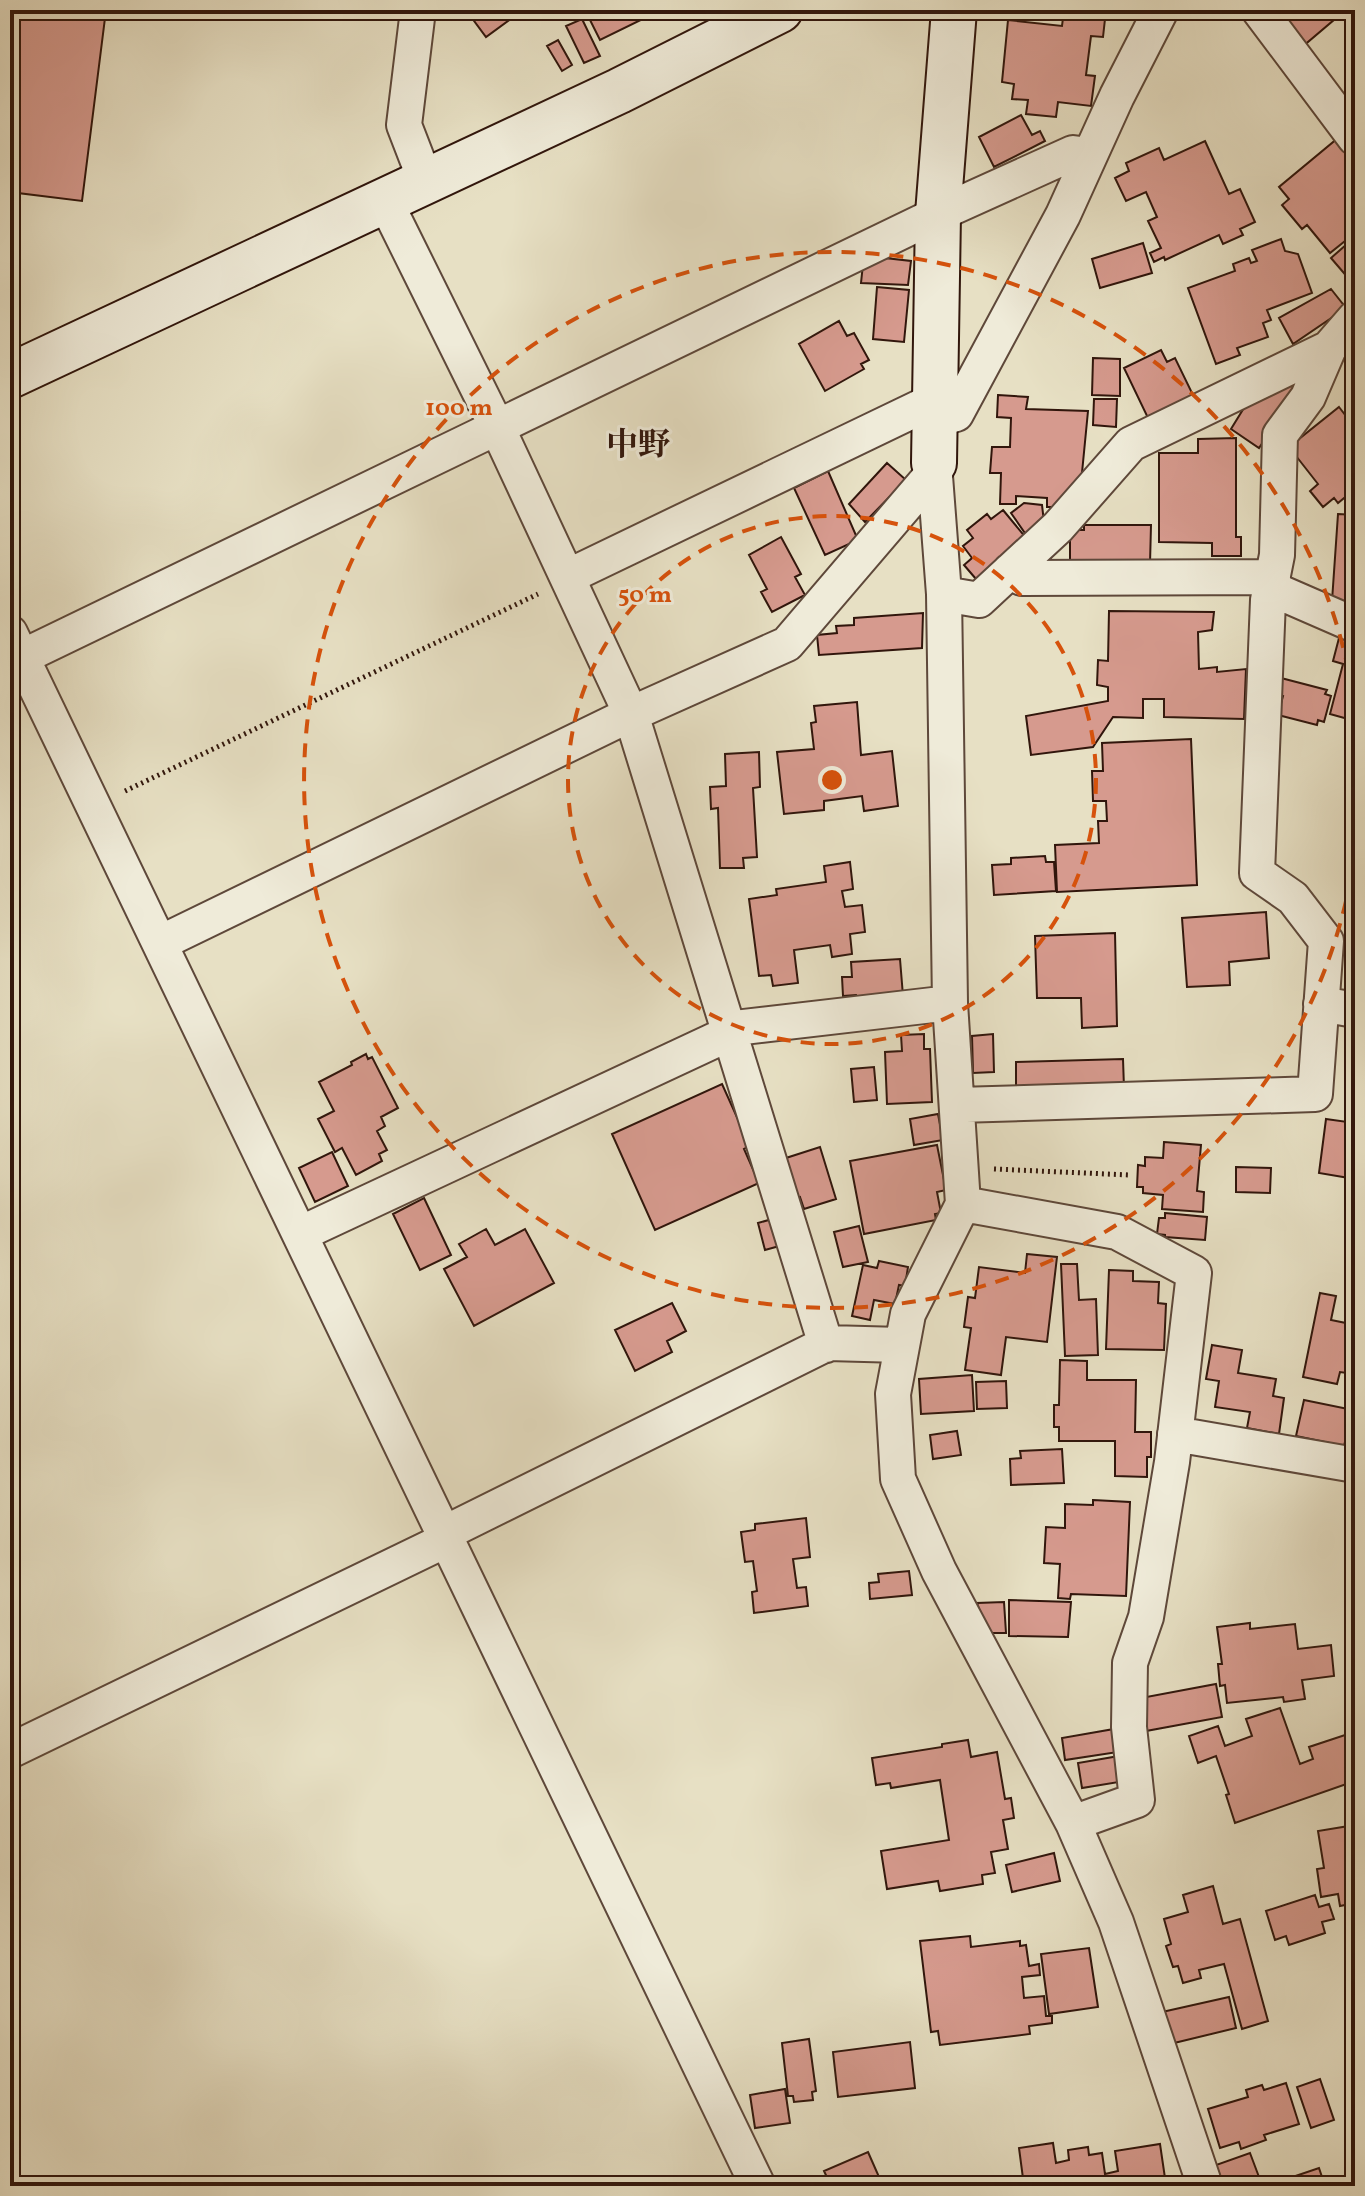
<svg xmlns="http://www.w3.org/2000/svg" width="1365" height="2196" font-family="Vollkorn,'Noto Serif JP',serif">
  <rect width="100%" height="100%" fill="#e7e0c4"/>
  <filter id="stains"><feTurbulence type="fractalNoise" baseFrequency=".0025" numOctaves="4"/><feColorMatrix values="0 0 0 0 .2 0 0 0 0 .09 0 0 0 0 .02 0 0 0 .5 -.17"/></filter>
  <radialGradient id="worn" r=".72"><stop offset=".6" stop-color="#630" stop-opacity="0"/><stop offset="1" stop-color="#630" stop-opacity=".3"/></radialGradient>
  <!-- building -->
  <path fill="#d69a8e" stroke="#31160c" stroke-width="2" d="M10,10H106L82,201L10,192Z
    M466,10H523L486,37Z
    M585,10H649L651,15L600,40Z
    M1064,10H1106L1103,37L1091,36L1086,75L1095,76L1091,106L1058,102L1056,117L1026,114L1028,100L1012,99L1014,84L1002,82L1008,20L1062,26Z
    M1287,10H1328L1335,19L1302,47L1278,18Z
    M582,19L600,56L584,63L566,26Z
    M558,40L572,65L562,71L547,46Z
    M1021,115L1032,135L1040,131L1045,141L994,167L979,137Z
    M1338,138L1355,159V220L1351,223L1355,233L1330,253L1307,225L1302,229L1282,205L1289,199L1279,187Z
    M1205,141L1229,194L1240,189L1255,222L1240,229L1243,235L1223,244L1219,235L1165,260L1164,257L1154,262L1150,253L1161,248L1148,221L1157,217L1146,192L1126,201L1115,178L1129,171L1126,163L1159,148L1164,160Z
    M1355,237V286L1331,258Z
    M1281,239L1285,251L1298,254L1312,293L1267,310L1271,320L1263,323L1268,337L1237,348L1240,355L1216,364L1188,288L1235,271L1233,264L1249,258L1251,263L1257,261L1252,250Z
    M1143,243L1152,273L1100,288L1092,259Z
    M876,257L911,261L908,285L861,283L863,264Z
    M877,287L909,290L904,342L873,339Z
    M1331,289L1346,308L1293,344L1279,318Z
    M839,321L847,336L854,333L869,360L861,364L864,369L825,391L799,344Z
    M1161,350L1167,362L1175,358L1193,395L1148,418L1124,368Z
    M1093,358L1120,359V396L1092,395Z
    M1288,379L1298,390L1259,448L1231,429L1247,403Z
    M998,395L1028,397L1026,409L1088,411L1081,483L1058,507H1047V498L1016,496V504H1000L1001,473H990L992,447H1010L1011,418L997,417Z
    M1094,399H1117L1116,427L1093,425Z
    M1339,407L1346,416L1353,410L1355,413V489L1338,503L1334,498L1323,507L1310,491L1318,484L1289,447Z
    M1236,438V537H1241V556H1212V543L1159,542V453H1198V439Z
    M887,463L906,480L865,522L849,504Z
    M828,471L858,540L825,555L794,488Z
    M1024,503L1042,505L1044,522L1027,536L1011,513Z
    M1003,510L1027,539L976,579L964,565L972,558L963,546L973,538L967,530L987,514L991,519Z
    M1338,514L1355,515V610L1332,601Z
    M1084,525H1151L1150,564H1070V530H1084Z
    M781,537L801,574L795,577L805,595L772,612L761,592L767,589L749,555Z
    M1109,611L1214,612L1212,630L1198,632L1199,669L1217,667V672L1246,669L1244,719L1164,717V699H1143V718L1113,717L1093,747L1031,755L1026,716L1108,701V687L1097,685L1098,660L1108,661Z
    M923,613L922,648L819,655L817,635L837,633L836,626L854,625V618Z
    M1339,638L1355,642V721L1330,714L1343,664L1333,661Z
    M1281,678L1327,690L1325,694L1331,696L1324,722L1318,720L1317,725L1278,715L1283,696L1277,695Z
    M857,702L861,755L892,751L898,806L864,811L862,796L824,801V810L784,814L777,752L814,749L811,723L816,722L814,706Z
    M1191,739L1197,885L1057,892L1055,845L1099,843L1098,821H1107L1106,801H1093L1092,771H1103L1102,743Z
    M759,752L760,787L753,788L757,857L743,858L744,868H720L718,808L711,809L710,787L726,786L725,754Z
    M1045,856L1046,862H1054L1056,891L994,895L992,865L1011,864V858Z
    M850,862L853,889L842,891L845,907L862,905L865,932L850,934L852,954L832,957L830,945L794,950L798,983L773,986L771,975L759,976L749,899L777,895L776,889L826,882L824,866Z
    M1266,912L1269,958L1229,962L1230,985L1187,987L1182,918Z
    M1115,933L1117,1026L1082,1028L1081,998H1037L1035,936Z
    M900,959L903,996L857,999L856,995L843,996L842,977H852L851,962Z
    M924,1034V1049H930L932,1102L887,1104L885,1052L902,1051L901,1035Z
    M993,1034L994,1072L973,1073L972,1036Z
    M366,1054L368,1059L372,1057L398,1108L381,1117L385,1126L377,1131L387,1150L379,1154L382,1161L356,1175L342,1148L335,1152L318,1119L334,1111L319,1082L352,1065L351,1062Z
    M1123,1059L1124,1088L1016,1090V1062Z
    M874,1067L877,1100L854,1102L851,1069Z
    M722,1084L750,1146L744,1149L759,1183L655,1230L612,1134Z
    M938,1114L943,1140L914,1145L910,1119Z
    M1326,1119L1355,1123V1179L1319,1173Z
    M1164,1142L1201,1145L1197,1191L1204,1192L1203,1212L1162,1209L1163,1195L1143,1193V1187H1137L1138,1165L1145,1166V1157L1163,1158Z
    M937,1145L946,1190L937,1192L941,1213L935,1214L936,1220L864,1234L850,1161Z
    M820,1147L836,1199L804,1209L800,1197L795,1199L790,1186L794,1185L786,1158Z
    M332,1152L348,1186L315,1202L299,1168Z
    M1236,1167L1271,1168L1270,1193L1236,1192Z
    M424,1198L451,1255L420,1270L393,1214Z
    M1165,1213L1207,1217L1205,1240L1165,1237V1235L1157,1234L1159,1218H1165Z
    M776,1218L783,1245L765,1250L758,1223Z
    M859,1226L868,1262L843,1267L834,1232Z
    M486,1229L495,1245L525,1229L554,1283L474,1326L444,1269L467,1257L459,1244Z
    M1027,1254L1057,1257L1047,1342L1006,1337L1001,1375L965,1370L971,1328L964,1327L968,1297L975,1298L979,1267L1025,1273Z
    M879,1261L908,1267L905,1286L899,1285L895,1304L874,1300L870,1320L852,1316L863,1265L877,1268Z
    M1061,1264H1077L1079,1300L1096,1299L1098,1355L1065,1356Z
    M1109,1270L1133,1271V1281L1159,1282L1158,1303L1166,1304L1164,1350L1106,1349Z
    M1320,1293L1336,1296L1331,1320L1346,1323L1350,1303L1355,1304V1374L1340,1372L1337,1384L1303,1377Z
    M672,1303L686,1331L667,1341L672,1352L635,1371L615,1330Z
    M1212,1345L1242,1350L1238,1373L1276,1379L1273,1396L1284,1398L1279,1434L1247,1428L1250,1412L1215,1407L1219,1381L1206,1379Z
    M1060,1360L1087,1361V1380H1136L1135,1432H1151V1457H1147V1477L1115,1476V1441H1059V1427H1054V1405H1059Z
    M972,1375L974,1411L921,1414L919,1379Z
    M1006,1381L1007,1408L977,1409L976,1382Z
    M1304,1400L1353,1410L1344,1446L1296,1436Z
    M957,1431L961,1455L933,1459L930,1435Z
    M1062,1449L1064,1483L1011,1485L1010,1459L1021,1458L1020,1451Z
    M1093,1500L1130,1502L1126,1596L1071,1594L1070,1599L1058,1598L1060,1564L1044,1563L1046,1527L1065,1528V1504L1093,1505Z
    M806,1518L810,1557L793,1559L797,1588L806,1587L808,1606L754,1613L752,1592L757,1591L753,1561L745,1562L741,1532L755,1530V1524Z
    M909,1571L912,1595L870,1599L869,1583L879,1582L878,1574Z
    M1009,1600L1071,1602L1068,1637L1009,1636Z
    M1004,1602L1006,1633H987L977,1603Z
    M1250,1623V1629L1295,1624L1298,1649L1331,1645L1334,1676L1302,1680L1305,1699L1284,1702L1283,1697L1227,1703L1225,1685L1220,1686L1218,1664H1222L1217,1627Z
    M1216,1684L1222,1717L1146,1731L1141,1698Z
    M1280,1708L1300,1764L1313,1759L1309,1747L1348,1734L1350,1741L1355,1739V1781L1235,1823L1226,1795L1229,1794L1216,1756L1198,1763L1189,1736L1218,1726L1225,1746L1252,1736L1246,1719Z
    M1114,1729L1118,1752L1065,1760L1062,1738Z
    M968,1740L971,1757L997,1752L1005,1799L1011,1798L1014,1818L1003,1820L1008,1849L991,1852L995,1873L982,1875L983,1884L940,1891L938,1881L887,1889L881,1851L949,1840L940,1780L891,1788L890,1783L876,1785L872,1758L942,1747V1744Z
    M1119,1756V1782L1082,1788L1078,1763Z
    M1355,1825V1903L1340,1906L1338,1894L1321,1897L1317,1869L1324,1868L1318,1831Z
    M1054,1853L1060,1881L1012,1892L1006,1865Z
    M1213,1886L1223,1924L1240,1919L1268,2021L1242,2029L1224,1964L1199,1970L1201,1978L1183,1983L1178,1966L1173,1967L1166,1946L1171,1944L1164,1919L1188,1912L1183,1895Z
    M1315,1895L1319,1907L1329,1904L1334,1919L1322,1922L1325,1933L1289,1945L1286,1936L1275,1940L1266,1911Z
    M970,1936L971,1947L1020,1941V1946L1026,1945L1029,1966L1039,1964L1040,1975L1022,1977L1024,1998L1044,1996L1046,2016H1052V2023L1029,2026L1030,2034L940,2045L938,2031L931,2032L920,1941Z
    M1089,1948L1098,2007L1049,2014L1041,1954Z
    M1229,1997L1236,2028L1170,2044L1162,2012Z
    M809,2039L816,2091L812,2092L813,2100L794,2102L793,2096H788L782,2043Z
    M910,2042L915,2088L838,2097L833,2052Z
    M1320,2079L1334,2120L1311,2128L1297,2087Z
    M1286,2083L1299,2124L1264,2135L1266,2140L1241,2149L1239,2142L1220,2148L1208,2109L1248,2097L1246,2090L1262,2085L1264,2090Z
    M785,2089L790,2123L755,2128L750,2095Z
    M1053,2143L1056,2163L1069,2160L1068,2150L1088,2147L1089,2155L1102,2153L1105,2174L1118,2171L1115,2151L1160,2144L1165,2178L1159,2179L1160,2186H1024L1019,2148Z
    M868,2152L883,2186H831L824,2171Z
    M1250,2153L1262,2185L1224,2186L1216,2165Z
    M1319,2168L1325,2186H1266Z"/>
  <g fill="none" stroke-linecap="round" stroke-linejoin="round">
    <!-- street casing -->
    <g stroke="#5e483a" stroke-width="38">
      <path id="street" d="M418,10L404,125L426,182
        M1259,10L1355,138
        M385,201L497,427L631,714L826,1345
        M934,420L956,414L1063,215L1117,96L1161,10
        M934,463L944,594L950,1003L963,1204L908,1314L893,1394L898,1479L939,1571L1073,1823L1116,1922L1205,2186
        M1010,571L1022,578L1273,577
        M567,577L935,400
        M1270,588L1355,625
        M944,594L979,600L1058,527L1131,444L1329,348L1355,318
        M10,633L758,2186
        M22,657L938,214L1073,153L1089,155
        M160,943L631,714L787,644L934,472
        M1321,1004L1355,1010
        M726,1029L950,1003
        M958,1105L1315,1094L1326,941L1293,898L1257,873L1268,600L1277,555L1280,435L1308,397L1329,348
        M963,1204L1117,1232L1194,1273L1172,1462L1146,1617L1130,1663L1129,1727L1137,1800L1073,1823
        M300,1234L728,1034
        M1175,1434L1355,1465
        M445,1533L828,1343L901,1345
        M10,1751L448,1539"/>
    </g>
    <!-- secondary casing -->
    <g stroke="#31160c" stroke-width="48">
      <path id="secondary" d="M10,376L619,91L780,10
        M934,463L938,214L954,10"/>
    </g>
    <!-- path -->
    <path stroke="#31160c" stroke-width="5" stroke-dasharray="2 4" stroke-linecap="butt" d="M125,791L538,594
      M994,1169L1129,1175"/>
    <!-- street -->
    <use href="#street" stroke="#efebd9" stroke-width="34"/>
    <!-- secondary -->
    <use href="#secondary" stroke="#efebd9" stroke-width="44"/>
  </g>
  <!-- distance rings -->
  <g fill="none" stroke="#d6520c" stroke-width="4" stroke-dasharray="14 10">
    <circle cx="832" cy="780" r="264"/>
    <path d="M1355 853A528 528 0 1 1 1355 707"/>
  </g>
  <g text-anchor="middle" stroke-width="6" stroke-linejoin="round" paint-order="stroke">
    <!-- neighbourhood labels -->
    <g font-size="32" font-weight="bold" fill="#31160c" stroke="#efebd9">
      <text x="638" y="455">中野</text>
    </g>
  </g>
  <circle cx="832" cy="780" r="12" fill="#d6520c" stroke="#efebd9" stroke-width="4"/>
  <g font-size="24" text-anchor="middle" font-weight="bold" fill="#d6520c" stroke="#efebd9" stroke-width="6" stroke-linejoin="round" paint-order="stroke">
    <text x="459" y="415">100 m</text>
    <text x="645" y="602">50 m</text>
  </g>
  <!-- margin -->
  <rect width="1365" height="2196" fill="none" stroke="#e7e0c4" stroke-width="40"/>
  <rect x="12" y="12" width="1341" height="2172" fill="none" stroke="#31160c" stroke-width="4"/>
  <rect x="20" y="20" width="1325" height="2156" fill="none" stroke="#31160c" stroke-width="2"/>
  <rect width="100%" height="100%" filter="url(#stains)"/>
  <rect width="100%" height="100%" fill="url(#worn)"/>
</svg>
